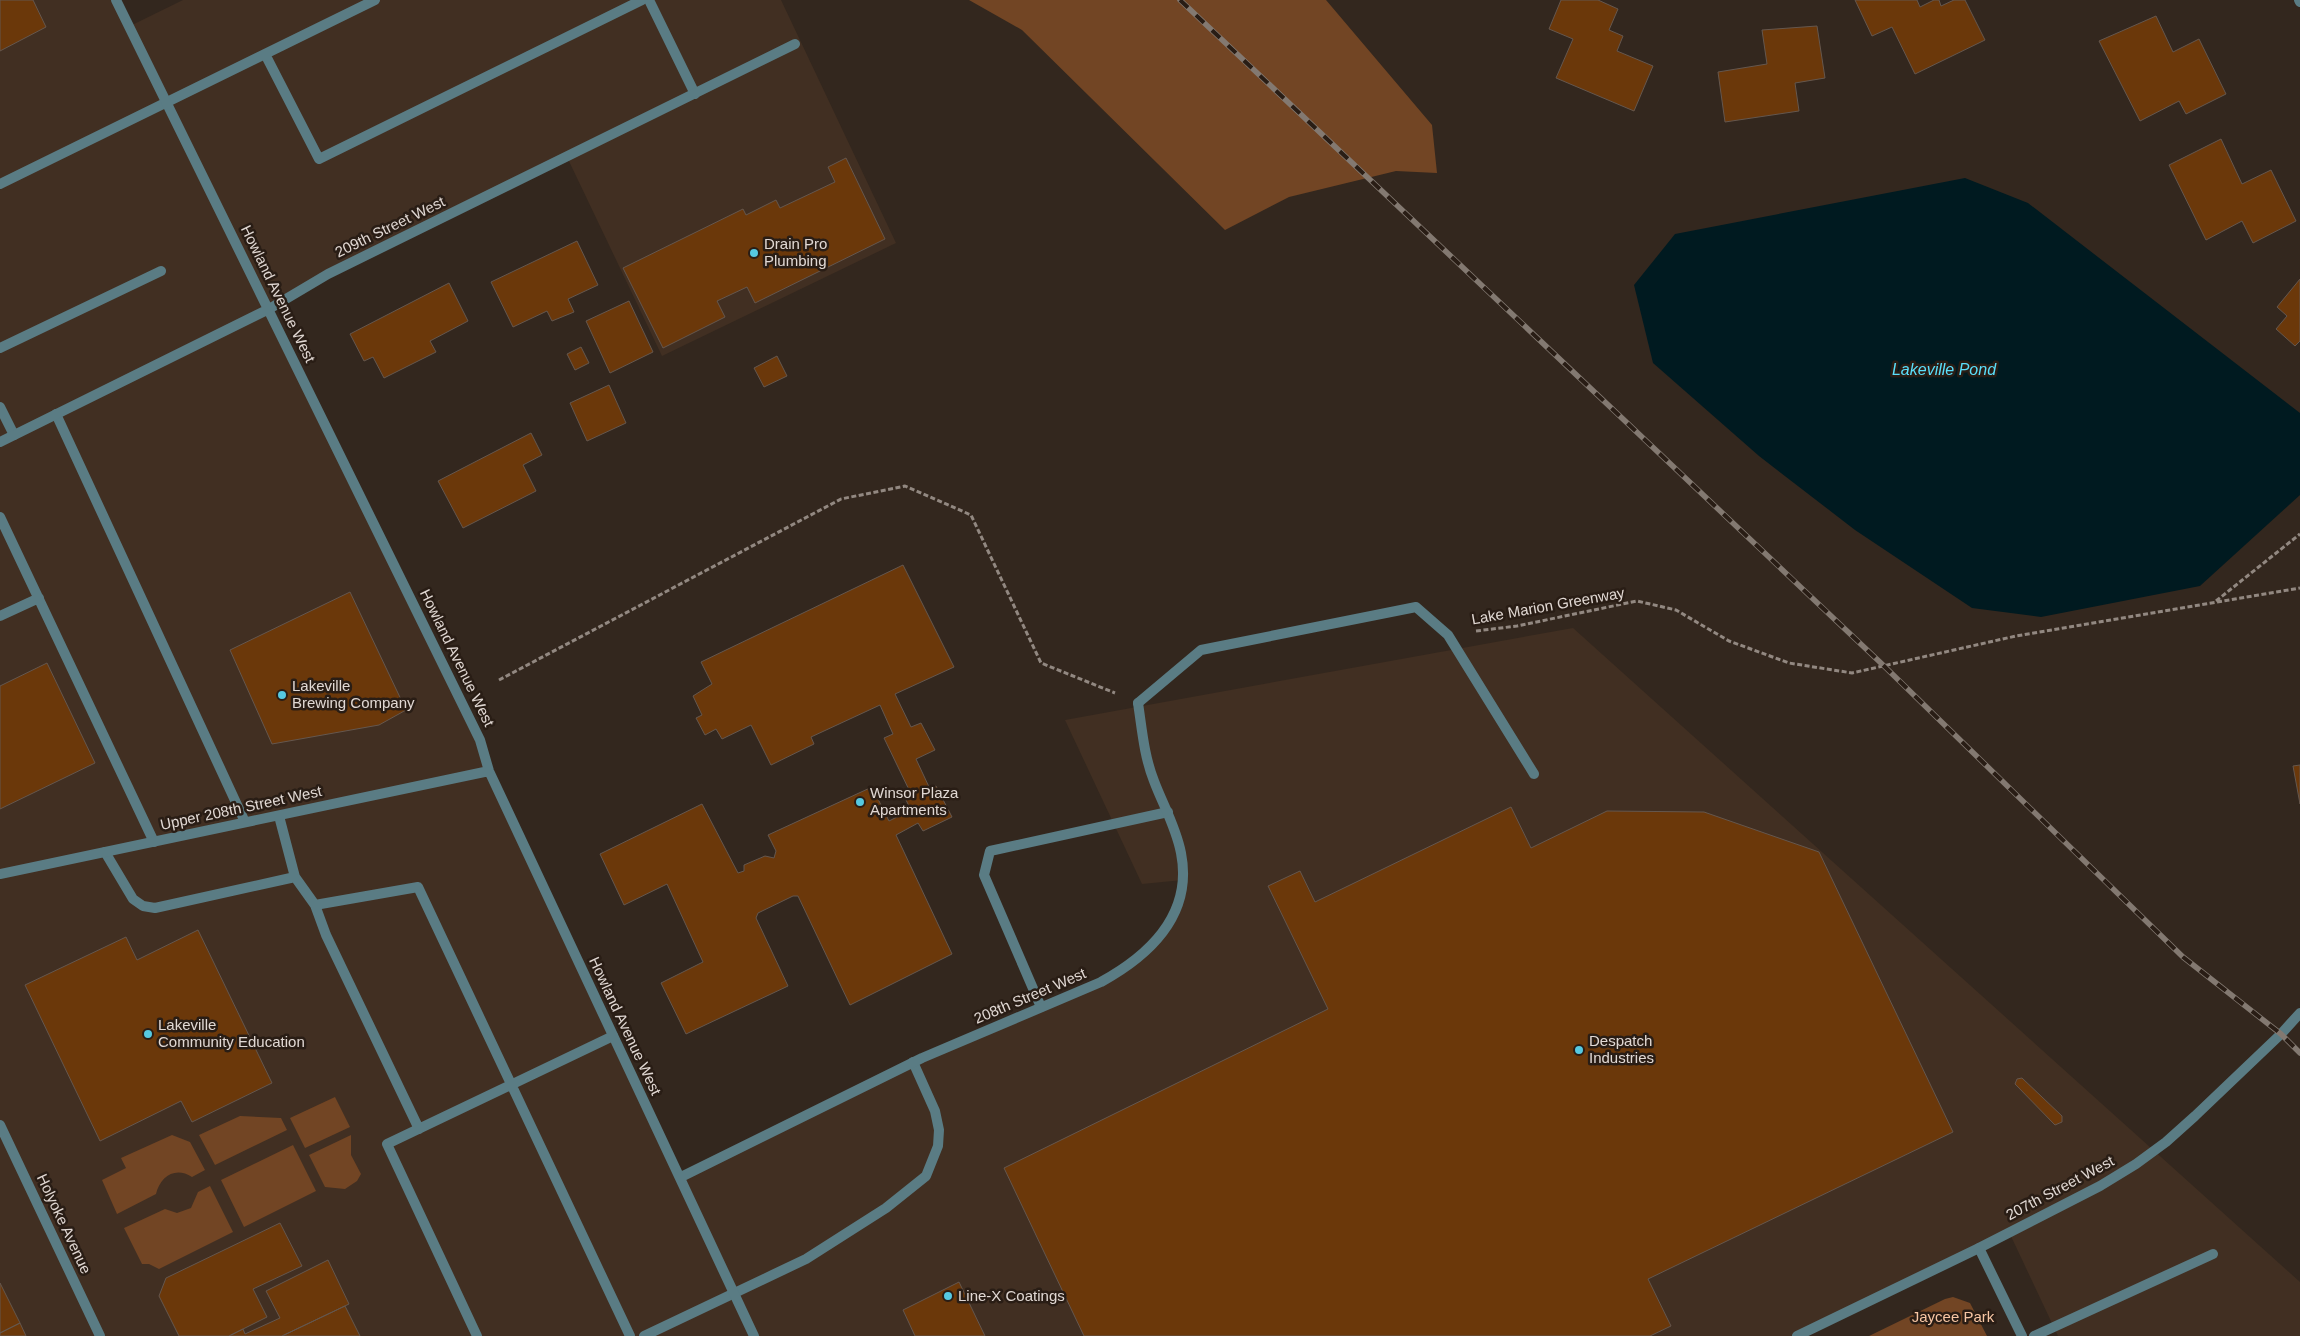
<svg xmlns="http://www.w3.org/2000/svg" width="2300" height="1336" font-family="Arial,sans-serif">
  <rect width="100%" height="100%" fill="#33271e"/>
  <!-- built -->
  <path fill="#412f22" d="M0,0H116L130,26L183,0H781L896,243L662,356L567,157L269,309L480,740L489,771L681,1177L922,1058L1101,982L1158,939L1183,880L1142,884L1065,720L1573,628L2300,1282V1336H2058L2009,1232L1797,1336H0Z"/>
  <!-- green -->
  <path fill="#724524" d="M969,0H1326L1432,125L1437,173L1396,171L1289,197L1225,230L1022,30Z
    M335,1097L350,1127L305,1148L290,1118Z
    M240,1116L281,1118L287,1130L215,1165L199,1135Z
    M172,1135L190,1142L205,1170L192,1177C175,1166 160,1177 156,1194L117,1214L102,1180L126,1168L121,1158Z
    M351,1135V1155L361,1174L357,1181L345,1189L325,1187L309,1155Z
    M293,1145L316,1191L244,1227L221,1180Z
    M210,1186L233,1232L159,1269L149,1264H142L124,1228L165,1209L177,1213L191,1208L198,1192Z
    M1953,1297L1970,1303L1987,1336H1869L1945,1299Z"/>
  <!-- water -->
  <path fill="#001a20" d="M1965,178L2028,203L2300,413V495L2200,586L2041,617L1972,608L1855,530L1759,456L1653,363L1634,285L1675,234Z"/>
  <!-- building -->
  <path fill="#6b380a" stroke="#65574e" d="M0,0H33L46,27L0,51Z
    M1561,0H1598L1618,9L1609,30L1623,36L1617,51L1653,66L1634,111L1556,78L1573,39L1549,29Z
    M1855,0H1917L1920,7L1934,0H1939L1941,6L1954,0H1965L1985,40L1915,74L1892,27L1872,36Z
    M2156,16L2173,52L2199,39L2226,94L2186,114L2179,101L2140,121L2099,41Z
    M1817,26L1825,78L1795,83L1799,111L1725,122L1718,72L1767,64L1762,30Z
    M2221,139L2242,184L2271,170L2296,221L2253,243L2242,221L2206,240L2169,165Z
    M846,158L885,239L755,303L747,287L717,301L725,317L663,348L623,268L743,209L746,215L776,200L780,208L835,182L828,167Z
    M577,241L598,285L568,299L574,312L552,321L547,311L513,327L491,282Z
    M2300,279V341L2295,346L2276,329L2287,316L2277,307Z
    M449,283L468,321L430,341L436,352L384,378L373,357L364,361L350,334Z
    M629,301L653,352L610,373L586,321Z
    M581,347L589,363L575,370L567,354Z
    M777,356L787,376L764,387L754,368Z
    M609,385L626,423L587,441L570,403Z
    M531,433L542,455L523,465L536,491L463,528L438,481Z
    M903,565L954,667L895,694L911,727L921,723L935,750L916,759L930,789L936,786L952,817L923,831L918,823L896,835L952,954L850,1005L798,896H793L758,913L756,918L788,986L686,1034L661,983L703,962L667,884L624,905L600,854L702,804L738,873L744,871V865L765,856L774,858L776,851L768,835L872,787L889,821L911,810L906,800L912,796L884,738L893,734L880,705L811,737L814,744L771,765L751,725L722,739L716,729L705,735L696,718L702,715L693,696L712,684L701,662Z
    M350,592L406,710L379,725L272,744L230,650Z
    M47,663L95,763L0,809V686Z
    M2300,765V804L2293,766Z
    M1511,807L1531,848L1607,811L1704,812L1819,852L1953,1132L1648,1279L1671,1326L1650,1336H1084L1004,1168L1328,1009L1268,886L1300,871L1315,902Z
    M198,930L272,1083L192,1122L181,1101L100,1141L25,985L126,937L137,960Z
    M2022,1078L2062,1116V1122L2055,1125L2015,1084L2017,1079Z
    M280,1223L302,1266L253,1289L267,1317L229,1336H179L159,1296L166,1278Z
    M328,1260L349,1304L282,1336H229L243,1329L245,1334L280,1318L266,1291Z
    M959,1282L985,1336H915L903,1310Z
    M0,1283L20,1323L0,1333Z
    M345,1306L360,1336H282Z
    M20,1323L26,1336H0V1333Z"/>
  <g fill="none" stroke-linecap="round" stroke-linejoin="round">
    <!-- path -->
    <path stroke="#928881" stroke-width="3" stroke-dasharray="5 2.5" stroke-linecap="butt" d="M2216,601L2300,534
      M1476,631L1517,626L1637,601L1676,610L1729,641L1789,663L1852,673L2016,636L2300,588
      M499,680L841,499L905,486L971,515L1041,663L1115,693"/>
    <!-- service -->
    <path stroke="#5a7c84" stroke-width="10" d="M649,0L695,94
      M265,54L319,159L642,0
      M0,184L375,0
      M0,348L161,271
      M0,407L14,435
      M56,414L245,822
      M0,517L154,842
      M0,616L39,598
      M1138,703L1201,650L1416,607L1448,635L1534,774
      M279,816L295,877L315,905
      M105,852L133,899L143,906L155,908L295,877
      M1041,1007L984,875L990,851L1168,812
      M419,1129L326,935L315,905L418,887L630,1336
      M477,1336L387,1144L613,1036
      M644,1336L806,1259L886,1208L926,1176L938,1146L939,1130L935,1111L913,1062
      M2034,1336L2213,1254"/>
    <!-- minor -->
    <path stroke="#5a7c84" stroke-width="10" d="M116,0L480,740L489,771L754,1336
      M2299,0L2300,2
      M0,442L269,309L328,274L795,44
      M0,874L489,771
      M681,1177L922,1058L1101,982C1150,955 1193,914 1181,853C1176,827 1163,805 1154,781C1144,756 1142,729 1138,703
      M1979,1248L2022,1336"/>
    <!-- tertiary -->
    <path stroke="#5a7c84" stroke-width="10" d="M0,1125L100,1336
      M1797,1336L1979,1248L2100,1186L2136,1164L2166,1142L2195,1116L2281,1034L2300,1013"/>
    <!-- rail casing -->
    <g stroke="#837971" stroke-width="5.5">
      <path id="rail" d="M1180,0L1883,665L2183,957L2281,1034L2300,1053"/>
    </g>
    <!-- rail -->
    <use href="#rail" stroke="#291d15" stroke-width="4" stroke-dasharray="11" stroke-linecap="butt"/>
  </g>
  <!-- markers -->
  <g fill="#56c9e1" stroke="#291d15" stroke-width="2">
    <circle cx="754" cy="253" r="5"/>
    <circle cx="282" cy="695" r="5"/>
    <circle cx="860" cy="802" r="5"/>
    <circle cx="148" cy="1034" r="5"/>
    <circle cx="1579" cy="1050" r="5"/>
    <circle cx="948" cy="1296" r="5"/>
  </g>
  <g text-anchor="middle" stroke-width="5" stroke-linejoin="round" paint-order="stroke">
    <!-- street labels -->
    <g font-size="15" fill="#e1d8d3" stroke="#291d15">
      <text transform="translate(390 227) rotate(-26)" y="5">209th Street West</text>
      <text transform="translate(278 294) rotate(64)" y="5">Howland Avenue West</text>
      <text transform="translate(1548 606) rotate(-10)" y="5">Lake Marion Greenway</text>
      <text transform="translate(457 658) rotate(64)" y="5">Howland Avenue West</text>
      <text transform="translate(241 808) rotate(-12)" y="5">Upper 208th Street West</text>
      <text transform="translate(1030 996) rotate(-23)" y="5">208th Street West</text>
      <text transform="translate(625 1026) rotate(65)" y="5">Howland Avenue West</text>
      <text transform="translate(2060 1188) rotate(-28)" y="5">207th Street West</text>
      <text transform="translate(64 1224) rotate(65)" y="5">Holyoke Avenue</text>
    </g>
    <!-- poi labels -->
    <g font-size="15" fill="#e1d8d3" stroke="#291d15" text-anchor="start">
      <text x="764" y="249">Drain Pro<tspan x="764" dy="17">Plumbing</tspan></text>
      <text x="292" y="691">Lakeville<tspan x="292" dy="17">Brewing Company</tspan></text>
      <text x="870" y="798">Winsor Plaza<tspan x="870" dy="17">Apartments</tspan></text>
      <text x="158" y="1030">Lakeville<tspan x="158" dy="17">Community Education</tspan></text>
      <text x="1589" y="1046">Despatch<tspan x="1589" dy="17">Industries</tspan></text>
      <text x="958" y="1301">Line-X Coatings</text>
    </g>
    <!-- park labels -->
    <g font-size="15" fill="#f7c6a4" stroke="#291d15">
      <text x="1953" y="1322">Jaycee Park</text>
    </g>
    <!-- water labels -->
    <g font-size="16" font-style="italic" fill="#5adffb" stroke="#291d15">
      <text x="1944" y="375">Lakeville Pond</text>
    </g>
  </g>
</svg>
